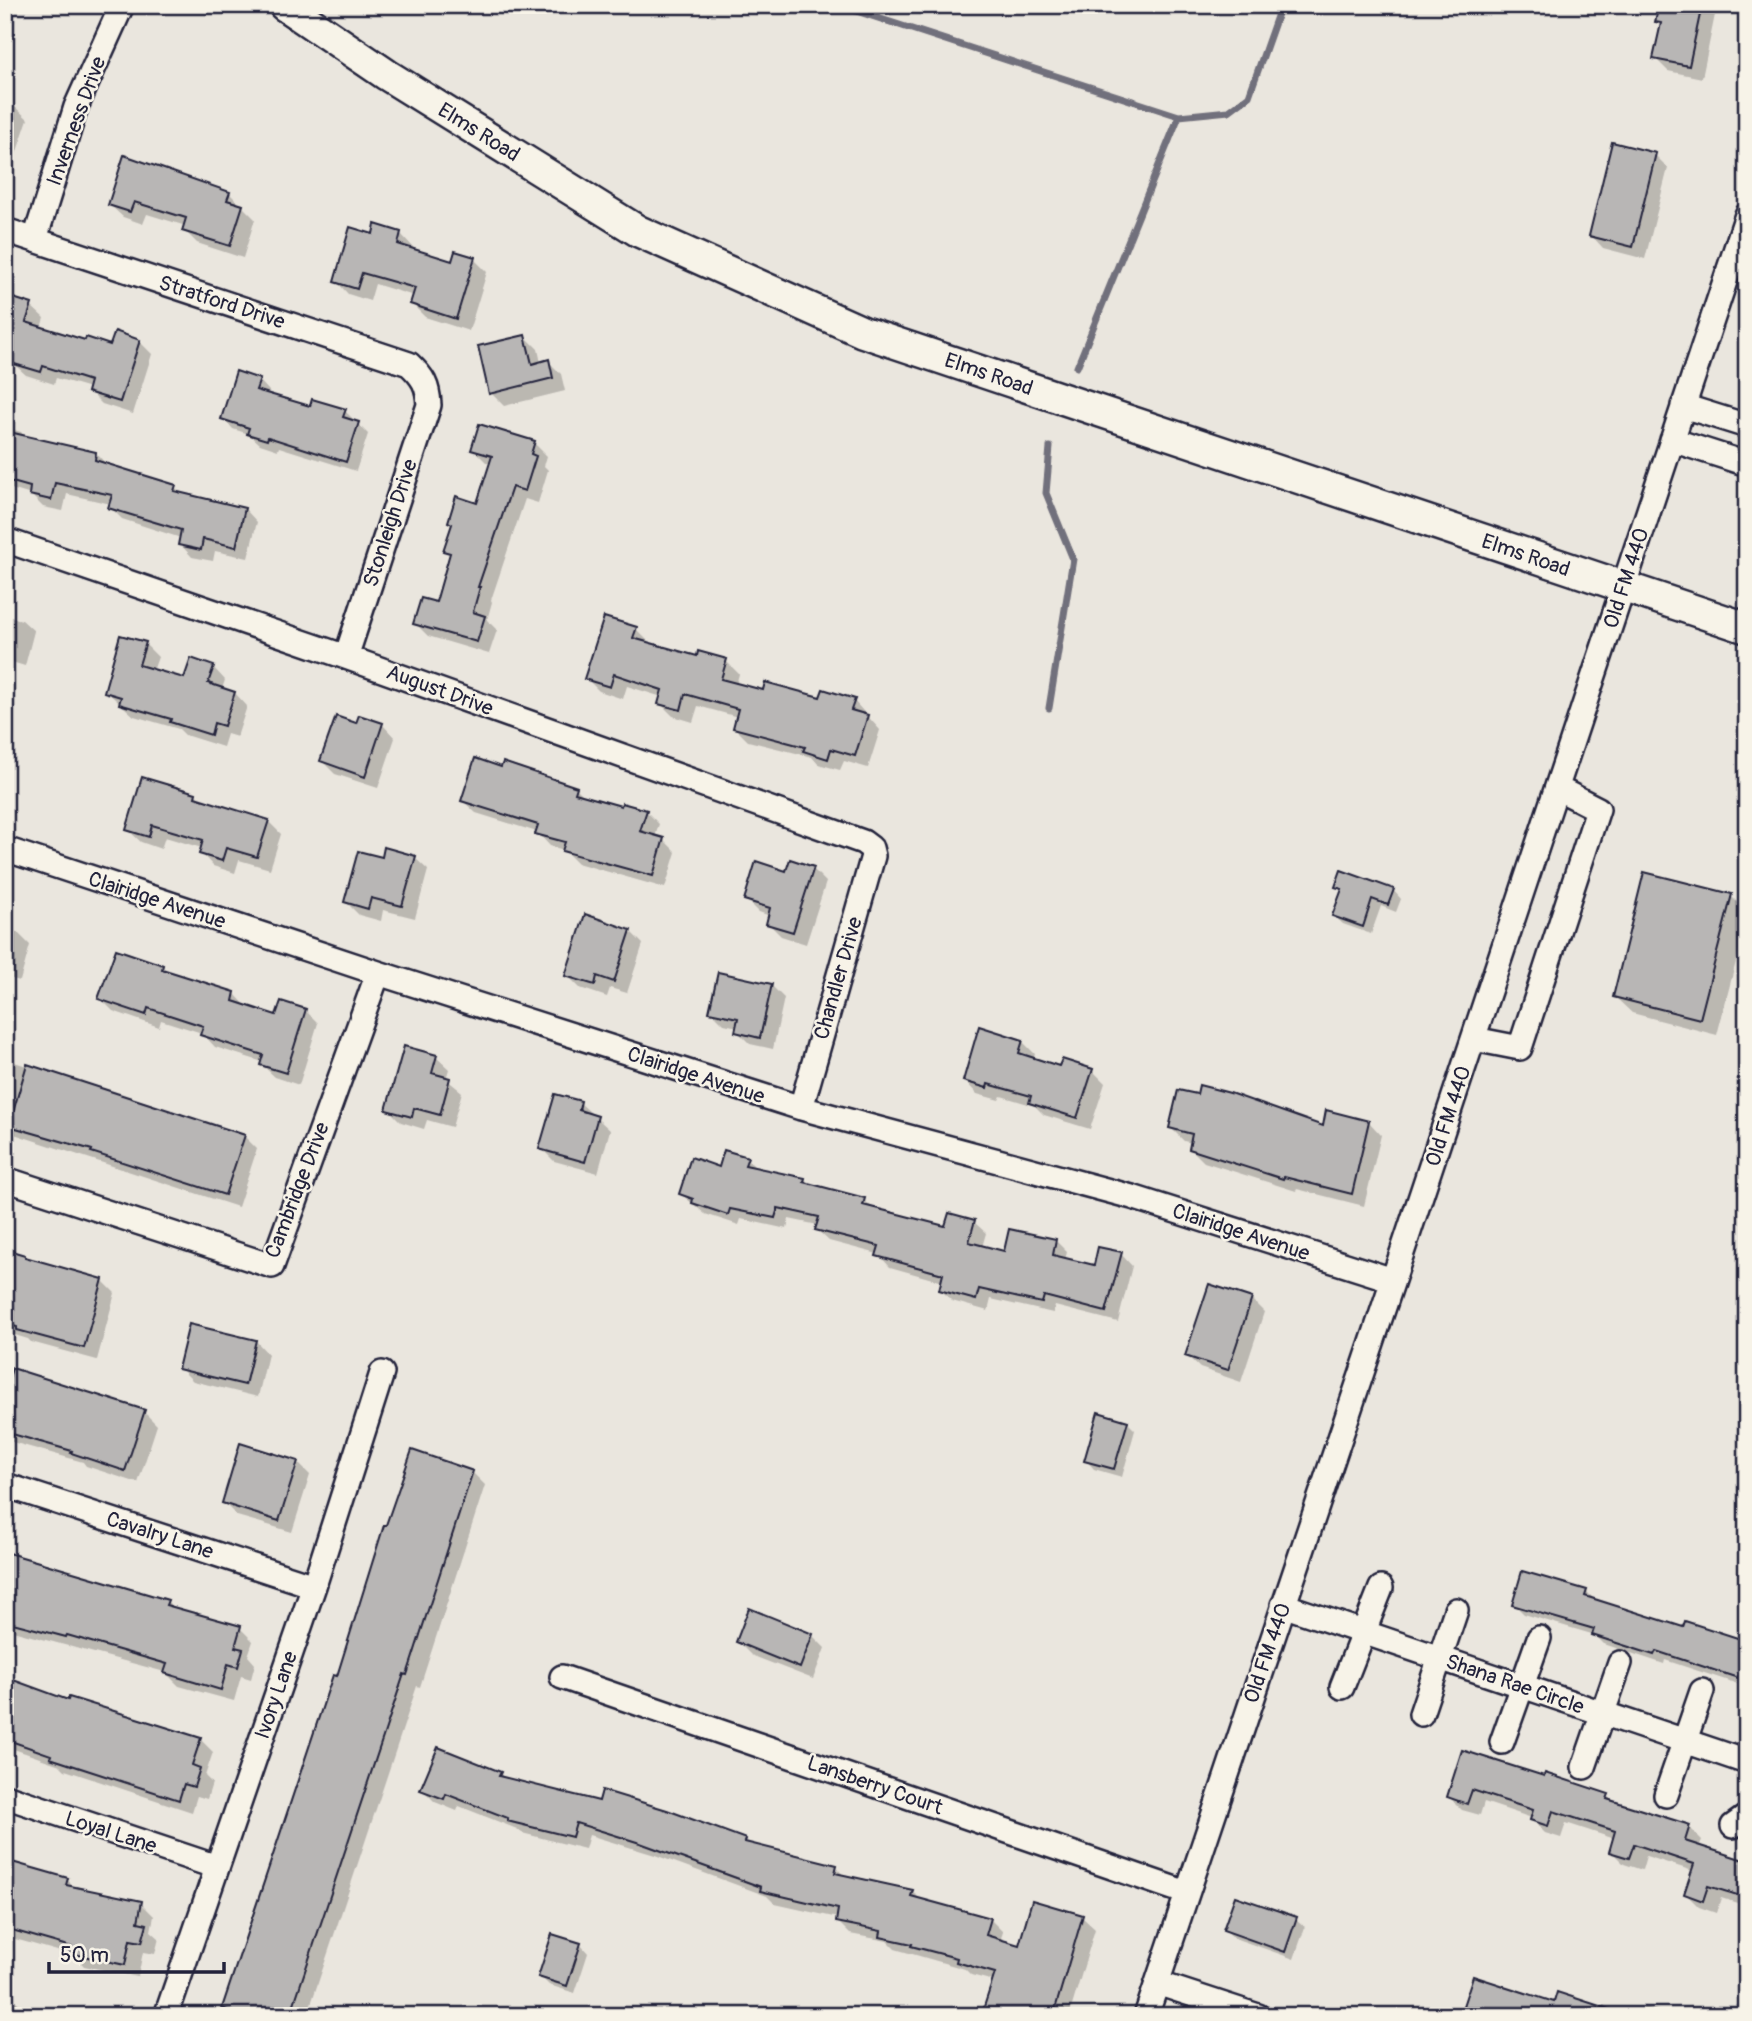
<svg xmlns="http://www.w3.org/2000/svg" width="1752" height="2021" font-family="Pangolin,sans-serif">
  <rect width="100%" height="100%" fill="#eae6de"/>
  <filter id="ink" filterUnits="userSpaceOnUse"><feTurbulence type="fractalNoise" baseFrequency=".0143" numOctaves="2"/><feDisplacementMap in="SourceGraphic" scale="14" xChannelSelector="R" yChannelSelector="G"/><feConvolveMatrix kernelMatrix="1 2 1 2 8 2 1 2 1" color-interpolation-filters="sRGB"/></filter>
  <g filter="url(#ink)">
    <!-- shadow -->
    <path fill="#0003" d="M1660,5H1717L1702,78L1668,71L1655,58L1662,27L1657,21Z
      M5,103L15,107L28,119L9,175L5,174Z
      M1655,155L1668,168L1645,259L1603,248L1591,235Z
      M125,157L229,193L255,219L243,258L197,243L184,230L186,226L147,214L143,224L123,217L110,205Z
      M401,234L413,247L412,250L453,263L474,259L487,272L469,331L425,317L412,304L414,296L375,284L370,301L348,294L336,281L374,236Z
      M5,298L31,306L44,318L41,328L86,342L112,347L139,341L152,354L133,414L102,404L89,391L90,388L56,378L54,384L26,375L16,366L5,363Z
      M525,336L538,349L541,363L548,361L561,374L565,391L504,406L491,393Z
      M259,380L269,391L268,396L311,408L345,411L368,434L356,471L279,447L278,450L260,444L249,434L233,429L223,418Z
      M5,427L21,432L26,438L96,453L108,466L175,487L182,495L245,509L257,522L248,558L215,551L213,561L192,557L180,544L181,538L122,519L110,507L111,504L67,494L63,511L43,507L31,495L5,487Z
      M534,443L547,456L544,466L548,470L538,503L525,499L491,600L492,602L487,620L497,630L489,654L428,636L415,623L437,604L451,556L445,550L478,505L492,464L486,462L473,449Z
      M5,606L8,609L6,616L22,620L34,631L25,666L5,660Z
      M636,629L649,642L648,644L698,658L726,661L739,674L736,685L764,692L854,701L880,730L868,768L844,761L840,770L818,764L812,757L748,741L735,728L738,717L698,706L693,722L673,716L660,703L662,697L627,686L623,699L599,691L586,678Z
      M145,644L158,657L153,671L186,680L213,667L225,680L222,689L235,693L247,706L237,737L227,734L223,747L185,735L179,729L134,716L106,691Z
      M360,717L383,725L395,738L378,788L335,774L322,761L357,725Z
      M576,788L585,797L622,808L646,811L659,824L655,837L663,839L676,852L665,888L577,863L564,850L550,846L537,832L476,813L463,801Z
      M195,794L201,800L268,821L281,834L270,869L239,860L235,873L213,866L201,853L202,848L165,837L161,849L141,842L128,830Z
      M415,858L428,870L415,918L383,910L381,921L359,915L346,902Z
      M813,869L826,882L806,944L781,936L768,923L770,916L759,912L746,899L787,873Z
      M1337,886L1393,890L1401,899L1396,912L1381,906L1371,934L1343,924L1334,916L1343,892Z
      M1731,896L1747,912V919L1717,1035L1632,1013L1614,996Z
      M5,923L8,926L7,930L17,932L30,945L20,981L5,977Z
      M630,931L643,944L627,993L610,988L607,997L580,988L567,975Z
      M162,967L169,973L235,994L247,1007L277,1017L305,1010L318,1023L299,1085L275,1077L262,1065L263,1062L215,1047L202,1033L161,1020L159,1027L113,1011L100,998Z
      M771,985L784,998L773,1049L750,1044L737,1031L738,1027L724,1024L711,1011Z
      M1022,1041L1035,1054L1033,1060L1061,1068L1092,1070L1105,1083L1090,1129L1044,1115L1035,1106L1001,1096L999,1100L977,1094L965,1081Z
      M436,1057L449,1069L446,1079L462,1092L452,1127L427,1120L424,1129L401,1122L388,1109Z
      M5,1059L244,1136L257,1149L238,1207L5,1131Z
      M580,1103L610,1130L598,1173L554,1161L541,1148Z
      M1369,1122L1381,1135L1364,1206L1297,1189L1296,1191L1204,1162L1191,1149L1192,1143L1184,1141L1171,1128H1324Z
      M747,1159L757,1169L804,1179L811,1186L864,1200L874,1209L946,1228L974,1222L986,1233L982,1247L1005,1253L1056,1241L1067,1252L1065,1260L1095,1267L1121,1254L1132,1266L1118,1322L1055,1306L1053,1313L991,1299L988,1311L952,1301L941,1290L943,1282L890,1267L878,1254L829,1241L817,1230L818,1225L789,1219L787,1229L741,1219L739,1225L705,1214L681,1194L720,1169Z
      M5,1251L102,1280L115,1293L97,1360L31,1342L28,1339L5,1332Z
      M1251,1299L1264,1312L1241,1382L1200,1368L1187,1356Z
      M256,1341L268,1354L258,1397L193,1381L180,1368Z
      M13,1370L144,1412L157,1425L138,1483L86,1466L83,1462L5,1440V1371L12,1373Z
      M1127,1422L1135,1430L1122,1477L1094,1469L1086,1460Z
      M297,1462L310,1475L292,1532L237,1516L224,1503Z
      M472,1472L485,1485L420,1687L417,1686L307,2016H222L334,1677L338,1678Z
      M5,1555L167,1601L175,1609L240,1628L253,1641L248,1656L255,1664L251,1679L241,1676L234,1701L179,1686L165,1672L5,1629Z
      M1586,1591L1596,1601L1684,1629L1747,1643V1687L1665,1660L1664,1664L1604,1644L1595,1635L1524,1614L1514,1604Z
      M812,1635L825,1648L813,1679L751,1655L738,1642Z
      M5,1681L69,1702L200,1739L213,1752L205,1776L212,1783L207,1799L197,1796L192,1812L65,1770L60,1765L5,1746Z
      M1463,1752L1608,1796L1616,1804L1689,1827L1702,1840L1699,1847L1747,1863V1906L1721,1898L1716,1913L1699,1907L1686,1894L1693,1871L1646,1856L1642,1870L1624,1864L1611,1851L1615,1839L1566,1823L1561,1838L1545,1833L1532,1820V1818L1484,1802L1480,1815L1462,1810L1449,1797Z
      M500,1773L506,1780L745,1840L751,1846L836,1867L846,1878L912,1891L921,1900L990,1919L1003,1932L1000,1941L1020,1947L1082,1917L1095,1929L1069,2016H983L994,1981L971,1975L965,1969L895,1949L887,1941L850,1934L837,1921L838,1918L775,1904L767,1896L655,1855L589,1835L585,1849L522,1833L517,1829L459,1806L457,1811L435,1802L422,1789Z
      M5,1862L67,1879L76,1889L141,1903L154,1916L151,1931L159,1938L155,1954L143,1952L138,1977L84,1966L75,1956L8,1937L5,1934Z
      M1296,1919L1305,1927L1294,1959L1234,1938L1225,1930Z
      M580,1944L588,1953L575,1993L549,1985L540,1976Z
      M5,1994L11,1996L25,2010L47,2015V2011L67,2016H5Z
      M1643,2006L1676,2016H1641Z"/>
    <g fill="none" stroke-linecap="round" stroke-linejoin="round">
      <!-- stream -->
      <path stroke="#716f7b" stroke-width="7" d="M838,5L1179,116L1229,111L1249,96L1281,5
        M1077,367L1179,116
        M1049,708L1073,559L1046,493L1050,447"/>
    </g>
    <!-- building -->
    <path fill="#b8b6b5" stroke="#22223b" stroke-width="2" d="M1659,5H1702L1689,66L1653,59L1661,23L1655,22Z
      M1612,142L1656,153L1633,247L1589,236Z
      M124,155L230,192L227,200L243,205L230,246L182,231L186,218L134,202L130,212L108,205Z
      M375,224L401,232L398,244L452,261L455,251L475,257L456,319L410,304L415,288L362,273L357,289L334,282L350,227L373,234Z
      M10,297L32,304L26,322L85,340L86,337L110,345L115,331L140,340L120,402L87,392L90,381L43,366L41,372L11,363L13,357L5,355V311Z
      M525,335L532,364L549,359L553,378L489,394L478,346Z
      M236,371L260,379L256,390L310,406L312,399L346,409L343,417L359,422L346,462L268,437L267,440L247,434L249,428L221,419Z
      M479,424L535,441L531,454L536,456L525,491L512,487L478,587H480L473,612L485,616L477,642L413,624L421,598L436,602L450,553L443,551L452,524L448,522L456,496L477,503L492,456L471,450Z
      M5,431L96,452L95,460L176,485L174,491L245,508L236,547L203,539L201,550L178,545L181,530L108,508L112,495L55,483L51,500L29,495L30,487L5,480Z
      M604,617L637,627L633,638L697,656L698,651L727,659L721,679L763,690L765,682L820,697L823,689L855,699L851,710L868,715L855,756L831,749L828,759L803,751L805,747L733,728L738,709L685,694L681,710L658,704L662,690L614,674L610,687L584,679Z
      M120,635L146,642L139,665L184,678L191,658L214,666L208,683L235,692L224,726L214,723L211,735L170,722L171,719L119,704L121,697L104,692Z
      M359,715L383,723L365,777L320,761L336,716L356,723Z
      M475,758L501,767L503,762L577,787L575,793L621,806L622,803L647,810L640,831L664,838L653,876L562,851L565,842L535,834L538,825L461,801Z
      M142,777L196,793L195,797L269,820L257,857L226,848L222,861L199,854L203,840L152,825L149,837L126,830Z
      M384,847L416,856L402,906L371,898L368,909L344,902L358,851L382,857Z
      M790,859L814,867L793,932L766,924L770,908L744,900L756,861L786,871Z
      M1341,870L1394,889L1388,905L1372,899L1363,927L1332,916L1342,889L1335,887Z
      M1644,872L1732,894L1700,1019L1613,997Z
      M585,914L631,930L614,982L597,976L595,985L565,976Z
      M116,949L163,965L162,969L235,992L233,1001L276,1015L281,1001L306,1009L286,1073L260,1065L263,1055L200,1035L203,1026L148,1008L146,1015L98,999Z
      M718,972L772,984L760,1038L735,1032L738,1018L709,1012Z
      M979,1026L1023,1040L1019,1053L1059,1066L1062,1059L1093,1069L1077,1118L1029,1103L1031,1096L988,1084L987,1088L963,1081Z
      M404,1046L437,1055L432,1073L450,1078L440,1115L414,1108L412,1117L386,1110Z
      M27,1064L245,1135L225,1195L91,1152L92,1150L9,1126Z
      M1199,1085L1230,1093L1323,1126L1326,1110L1369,1121L1352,1194L1284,1177L1283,1179L1189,1149L1192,1134L1169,1128L1178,1090L1197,1094Z
      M555,1094L581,1101L579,1110L598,1116L585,1162L539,1149Z
      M724,1150L748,1157L745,1165L805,1178L804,1182L865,1198L863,1205L945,1226L949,1213L975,1220L969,1242L1004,1251L1009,1229L1056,1239L1053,1255L1094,1265L1098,1247L1122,1252L1106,1312L1044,1296L1042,1303L979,1289L976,1300L939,1290L943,1274L876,1256L879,1246L815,1230L819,1217L778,1208L775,1218L730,1209L728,1215L692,1203L693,1199L679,1194L691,1157L719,1167Z
      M5,1249L25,1255V1257L103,1279L84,1348L17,1330V1327L5,1324Z
      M1209,1284L1252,1298L1228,1370L1185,1356Z
      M189,1324L256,1340L245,1385L178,1369Z
      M12,1368L145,1410L125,1471L71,1453L72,1451L5,1432V1392Z
      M1098,1412L1128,1421L1114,1469L1084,1461Z
      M240,1443L298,1461L279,1521L222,1503Z
      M412,1450L473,1471L407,1675L404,1674L290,2016H244L222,2008L333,1675L337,1676L384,1525H386Z
      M5,1552L168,1600L166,1605L241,1626L235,1647L243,1649L238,1667L228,1664L221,1690L164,1673L167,1664L67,1635L66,1637L5,1621Z
      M1522,1571L1587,1590L1585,1596L1683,1627L1685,1621L1747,1641V1651L1738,1678L1656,1651L1654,1655L1592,1635L1594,1629L1512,1605Z
      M749,1608L813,1634L800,1668L736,1642Z
      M5,1677L68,1700L69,1697L201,1738L192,1765L200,1768L194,1787L184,1784L179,1800L50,1758L51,1755L5,1739Z
      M438,1747L501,1772L499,1776L599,1801L602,1790L667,1810L746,1839L745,1842L837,1865L835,1873L913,1890L911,1896L991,1918L986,1935L1019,1945L1032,1900L1083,1915L1053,2016H981L995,1973L956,1962L957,1958L911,1946L912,1944L880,1937L881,1931L836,1922L838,1909L760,1891L761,1887L640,1843L576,1823L572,1837L507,1821L508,1818L446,1794L444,1799L420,1790Z
      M1462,1750L1544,1776L1545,1773L1609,1794L1607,1799L1690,1825L1685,1841L1747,1861V1898L1708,1886L1703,1901L1684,1894L1694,1864L1634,1844L1629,1858L1609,1852L1615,1831L1553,1811L1548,1826L1530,1820L1533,1810L1472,1790L1467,1804L1447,1797Z
      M12,1862L68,1878L66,1885L142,1901L138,1922L147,1924L142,1942L130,1940L125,1965L69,1953L71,1947L5,1928V1883Z
      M1235,1896L1297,1917L1285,1952L1223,1930Z
      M552,1934L581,1943L567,1986L538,1977Z
      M1473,1976L1554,2002L1557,1992L1618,2012L1617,2016H1473L1461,2012Z"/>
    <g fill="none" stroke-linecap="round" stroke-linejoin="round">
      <!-- minor casing -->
      <g stroke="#22223b" stroke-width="28">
        <path id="minor" d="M5,230L409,364C423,377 428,385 429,405L346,657
          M35,239L76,107L122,5
          M1683,406L1747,426
          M1672,440L1747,464
          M5,540L346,657L863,842L871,848L873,856L801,1108
          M5,849L378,973L801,1108L1132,1197L1393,1280
          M1474,1039L1520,1048L1598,809L1557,788
          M5,1179L272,1266L378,973
          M5,1485L314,1586
          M1283,1605L1747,1762
          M562,1677L1187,1893
          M1342,1687L1381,1588
          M1421,1714L1456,1610
          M1502,1742L1539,1638
          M1584,1767L1620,1663
          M1666,1795L1702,1691
          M5,1796L217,1867
          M1733,1826L1747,1816
          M1157,1983L1258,2016
          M166,2016L314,1586L382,1373
          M1146,2016L1393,1280L1747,215"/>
      </g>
      <!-- major casing -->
      <g stroke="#22223b" stroke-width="35">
        <path id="major" d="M284,5L387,75L638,231L863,332L1747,628"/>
      </g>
      <!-- minor -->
      <use href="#minor" stroke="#f7f3e8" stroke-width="23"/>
      <!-- major -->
      <use href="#major" stroke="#f7f3e8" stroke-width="30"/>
    </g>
  </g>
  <g text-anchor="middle" stroke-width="5" stroke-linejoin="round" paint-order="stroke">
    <!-- street labels -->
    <g font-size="21" fill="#22223b" stroke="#f7f3e8">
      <text transform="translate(76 121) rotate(-70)" y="7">Inverness Drive</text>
      <text transform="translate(479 132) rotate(32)" y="7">Elms Road</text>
      <text transform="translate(222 302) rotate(18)" y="7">Stratford Drive</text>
      <text transform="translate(989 374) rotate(19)" y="7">Elms Road</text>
      <text transform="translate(390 523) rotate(-72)" y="7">Stonleigh Drive</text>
      <text transform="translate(1526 555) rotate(19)" y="7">Elms Road</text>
      <text transform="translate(1626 578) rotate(-72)" y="7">Old FM 440</text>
      <text transform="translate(440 690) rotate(20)" y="7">August Drive</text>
      <text transform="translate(157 900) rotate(18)" y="7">Clairidge Avenue</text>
      <text transform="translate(838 978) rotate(-74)" y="7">Chandler Drive</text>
      <text transform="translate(696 1075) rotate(18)" y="7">Clairidge Avenue</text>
      <text transform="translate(1448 1116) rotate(-72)" y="7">Old FM 440</text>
      <text transform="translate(297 1190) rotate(-69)" y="7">Cambridge Drive</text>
      <text transform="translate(1241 1232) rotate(18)" y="7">Clairidge Avenue</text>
      <text transform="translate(160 1535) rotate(18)" y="7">Cavalry Lane</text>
      <text transform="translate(1267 1653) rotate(-71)" y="7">Old FM 440</text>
      <text transform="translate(1515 1684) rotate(19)" y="7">Shana Rae Circle</text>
      <text transform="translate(276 1695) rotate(-71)" y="7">Ivory Lane</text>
      <text transform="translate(875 1785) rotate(19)" y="7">Lansberry Court</text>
      <text transform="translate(111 1832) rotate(18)" y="7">Loyal Lane</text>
    </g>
  </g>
  <!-- margin -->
  <rect width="1752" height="2021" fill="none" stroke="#f7f3e8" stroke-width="28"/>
  <rect x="14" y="14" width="1724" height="1993" fill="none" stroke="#22223b" stroke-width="2.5" filter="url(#ink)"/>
  <!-- scale -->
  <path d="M49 1962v10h175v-10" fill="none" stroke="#22223b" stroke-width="3.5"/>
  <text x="60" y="1962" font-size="21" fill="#22223b" stroke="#f7f3e8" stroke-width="5" paint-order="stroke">50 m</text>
</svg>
